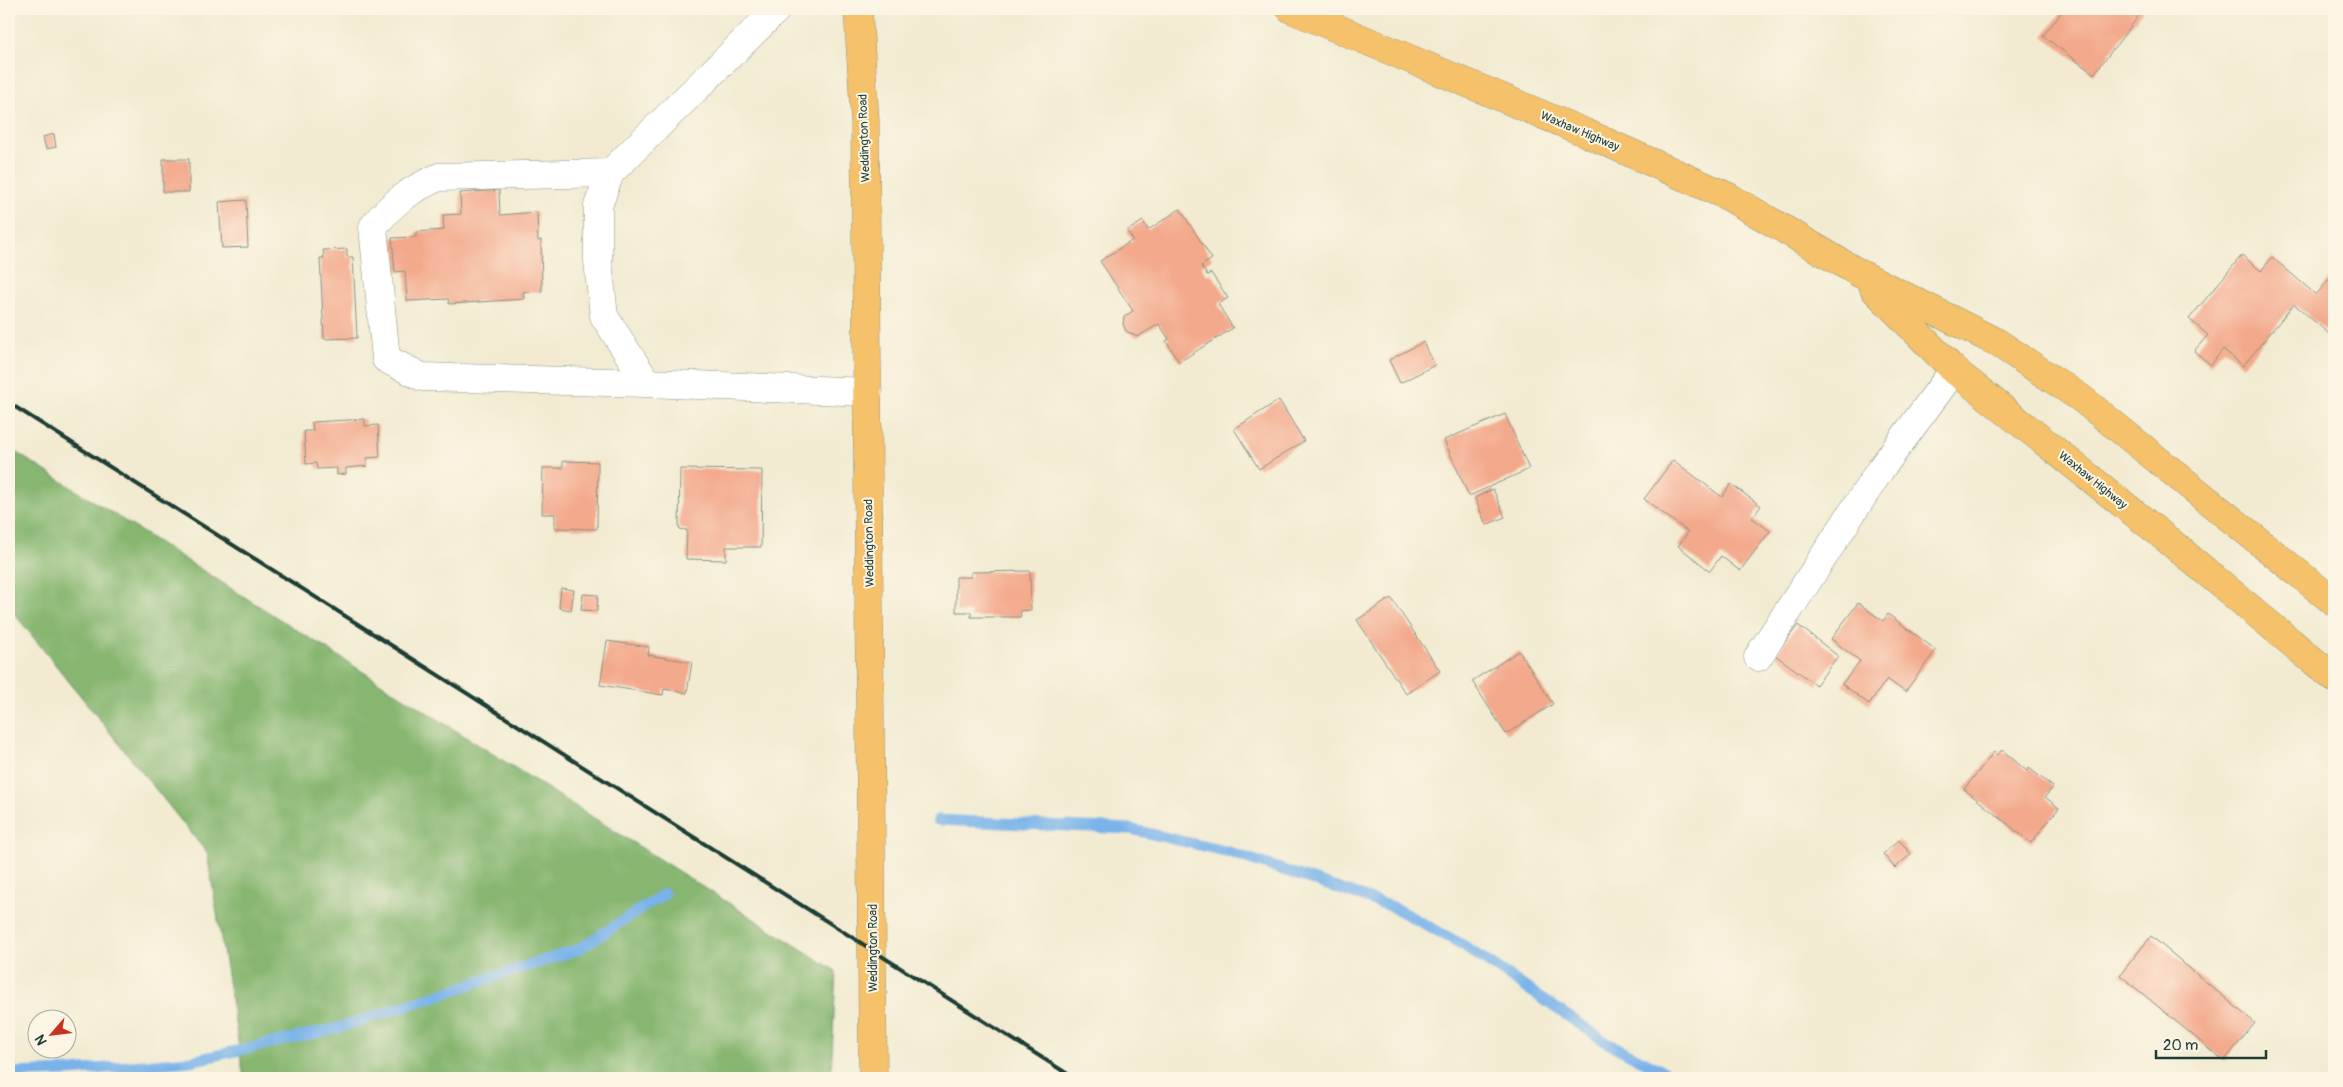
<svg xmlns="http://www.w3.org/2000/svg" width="2343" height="1087" font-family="Pangolin,sans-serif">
  <rect width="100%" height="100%" fill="#fcf5e5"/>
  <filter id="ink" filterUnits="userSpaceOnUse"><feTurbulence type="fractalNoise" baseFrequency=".02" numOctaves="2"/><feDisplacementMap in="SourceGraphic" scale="10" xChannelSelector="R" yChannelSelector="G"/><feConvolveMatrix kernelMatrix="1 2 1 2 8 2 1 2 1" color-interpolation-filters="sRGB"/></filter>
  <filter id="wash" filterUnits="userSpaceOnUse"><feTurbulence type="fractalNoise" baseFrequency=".0096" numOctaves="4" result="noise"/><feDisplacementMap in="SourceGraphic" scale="20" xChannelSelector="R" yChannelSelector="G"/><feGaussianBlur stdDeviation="1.12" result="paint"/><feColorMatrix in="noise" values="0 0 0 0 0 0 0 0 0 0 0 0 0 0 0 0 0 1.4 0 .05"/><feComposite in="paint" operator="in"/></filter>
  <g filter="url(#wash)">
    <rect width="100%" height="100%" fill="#f2ebd2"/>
    <!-- forest -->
    <path fill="#86b670" stroke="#527a52" d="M9,448L836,971L831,1078H244L207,853L9,607Z"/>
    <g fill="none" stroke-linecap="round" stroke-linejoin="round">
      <!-- stream -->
      <path stroke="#79b3ea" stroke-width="11" d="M938,820L1130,829L1229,852L1393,907L1463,945L1606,1042L1676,1078
        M9,1073L71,1071L191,1061L338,1028L579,949L664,894"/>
    </g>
    <g id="blocks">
      <!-- building -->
      <path fill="#f3a98b" d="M2064,9H2144L2094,74L2043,36Z
        M54,134L56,147L46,149L43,137Z
        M163,159H189V192H163Z
        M499,190L500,215L537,212L538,241L541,240L542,291L523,292L524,299L449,304V299L407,301L405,271L395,272L392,238L416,237V232L444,230L443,215L461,214L460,193Z
        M246,200L248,247L222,248L219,202Z
        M1180,209L1212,259L1201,266L1207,275L1211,273L1228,298L1218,304L1233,328L1179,362L1166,341L1169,339L1159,324L1137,337L1126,331L1123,324L1124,317L1133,311L1100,261L1133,240L1127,231L1143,221L1148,230Z
        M347,249V257H353L357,338L324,339L320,258H324L323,250Z
        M2242,255L2261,271L2272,257L2316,295L2334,273V338L2294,304L2243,366L2223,349L2211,365L2194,351L2208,335L2189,319Z
        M1423,342L1435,365L1400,383L1389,360Z
        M1279,400L1304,441L1259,469L1234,429Z
        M1505,414L1529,469L1469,496L1444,440Z
        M365,419V426L378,425L380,457L367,458V466L346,468V474L337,475V468L317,469L316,463L306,464L304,431H313L312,422Z
        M1673,460L1722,497L1731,484L1761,506L1752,518L1770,531L1740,571L1721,556L1710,571L1678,546L1688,532L1644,499Z
        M563,461L598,462L597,529L555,528V514H542L543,468H563Z
        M680,469L762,470L761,547H726V560L686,559L687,530L679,529Z
        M1493,489L1505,517L1486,525L1475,498Z
        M1030,571L1031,610L1020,611L1021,617H971V612H956V577H971V572Z
        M561,588L574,590L571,610L559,608Z
        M583,594L598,595L597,611L581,610Z
        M1391,598L1440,671L1406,694L1357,620Z
        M1858,603L1883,621L1888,614L1936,650L1905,692L1887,679L1869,704L1842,684L1860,661L1831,639Z
        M1798,625L1838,656L1816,685L1775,655Z
        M607,641L649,647L648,655L692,662L687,693L664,689L663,695L600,685Z
        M1519,651L1553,704L1506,734L1472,681Z
        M2002,750L2027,771L2029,768L2053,787L2045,797L2059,808L2031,843L1964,789L1994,752L1997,755Z
        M1899,840L1911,854L1895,868L1883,854Z
        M2151,936L2255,1023L2224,1061L2120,975Z"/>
    </g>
  </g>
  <g filter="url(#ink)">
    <use href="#blocks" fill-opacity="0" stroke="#889483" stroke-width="1"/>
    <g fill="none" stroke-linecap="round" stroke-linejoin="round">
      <!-- minor casing -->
      <g stroke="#889483" stroke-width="29">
        <path id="minor" d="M610,173L439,177C411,189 392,203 373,227L386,359L422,377L647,383L868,392
          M647,383L604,316L598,261V206L610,173L777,9
          M1758,657L1880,470L1954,370"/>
      </g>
      <!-- major casing -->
      <g stroke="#889483" stroke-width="29">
        <path id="major" d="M858,9L865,122L873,1078
          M1291,9L1586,133L1729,197L1859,273L1998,343L2082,399L2334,602
          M1874,289L1954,370L2168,540L2334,678"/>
      </g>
      <!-- minor -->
      <use href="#minor" stroke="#fff" stroke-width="28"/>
      <!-- major -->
      <use href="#major" stroke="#f5c16b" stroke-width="28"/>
      <!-- rail -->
      <path stroke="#1f3d34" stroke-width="4" d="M9,403L1074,1078"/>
    </g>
  </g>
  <g text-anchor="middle" stroke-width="4" stroke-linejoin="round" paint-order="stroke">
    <!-- street labels -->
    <g font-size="12" fill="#1f3d34" stroke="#fcf5e5">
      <text transform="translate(1580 131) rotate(23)" y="4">Waxhaw Highway</text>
      <text transform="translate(864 138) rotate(-92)" y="4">Weddington Road</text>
      <text transform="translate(2093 480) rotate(39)" y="4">Waxhaw Highway</text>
      <text transform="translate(869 543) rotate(-91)" y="4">Weddington Road</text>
      <text transform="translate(873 948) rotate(-90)" y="4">Weddington Road</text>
    </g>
  </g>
  <!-- margin -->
  <rect width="2343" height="1087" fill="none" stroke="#fcf5e5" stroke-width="30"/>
  <!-- north arrow -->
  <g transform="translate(52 1034) rotate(242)"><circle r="24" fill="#fcf5e5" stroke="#a4ab9e"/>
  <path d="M0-4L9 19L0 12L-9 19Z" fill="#c8321e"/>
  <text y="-8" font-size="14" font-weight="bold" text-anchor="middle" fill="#1f3d34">N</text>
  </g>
  <!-- scale -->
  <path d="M2156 1050v8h110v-8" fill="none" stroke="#1f3d34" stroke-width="2.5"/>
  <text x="2163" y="1050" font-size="15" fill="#1f3d34" stroke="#fcf5e5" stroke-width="4" paint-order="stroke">20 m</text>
</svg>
